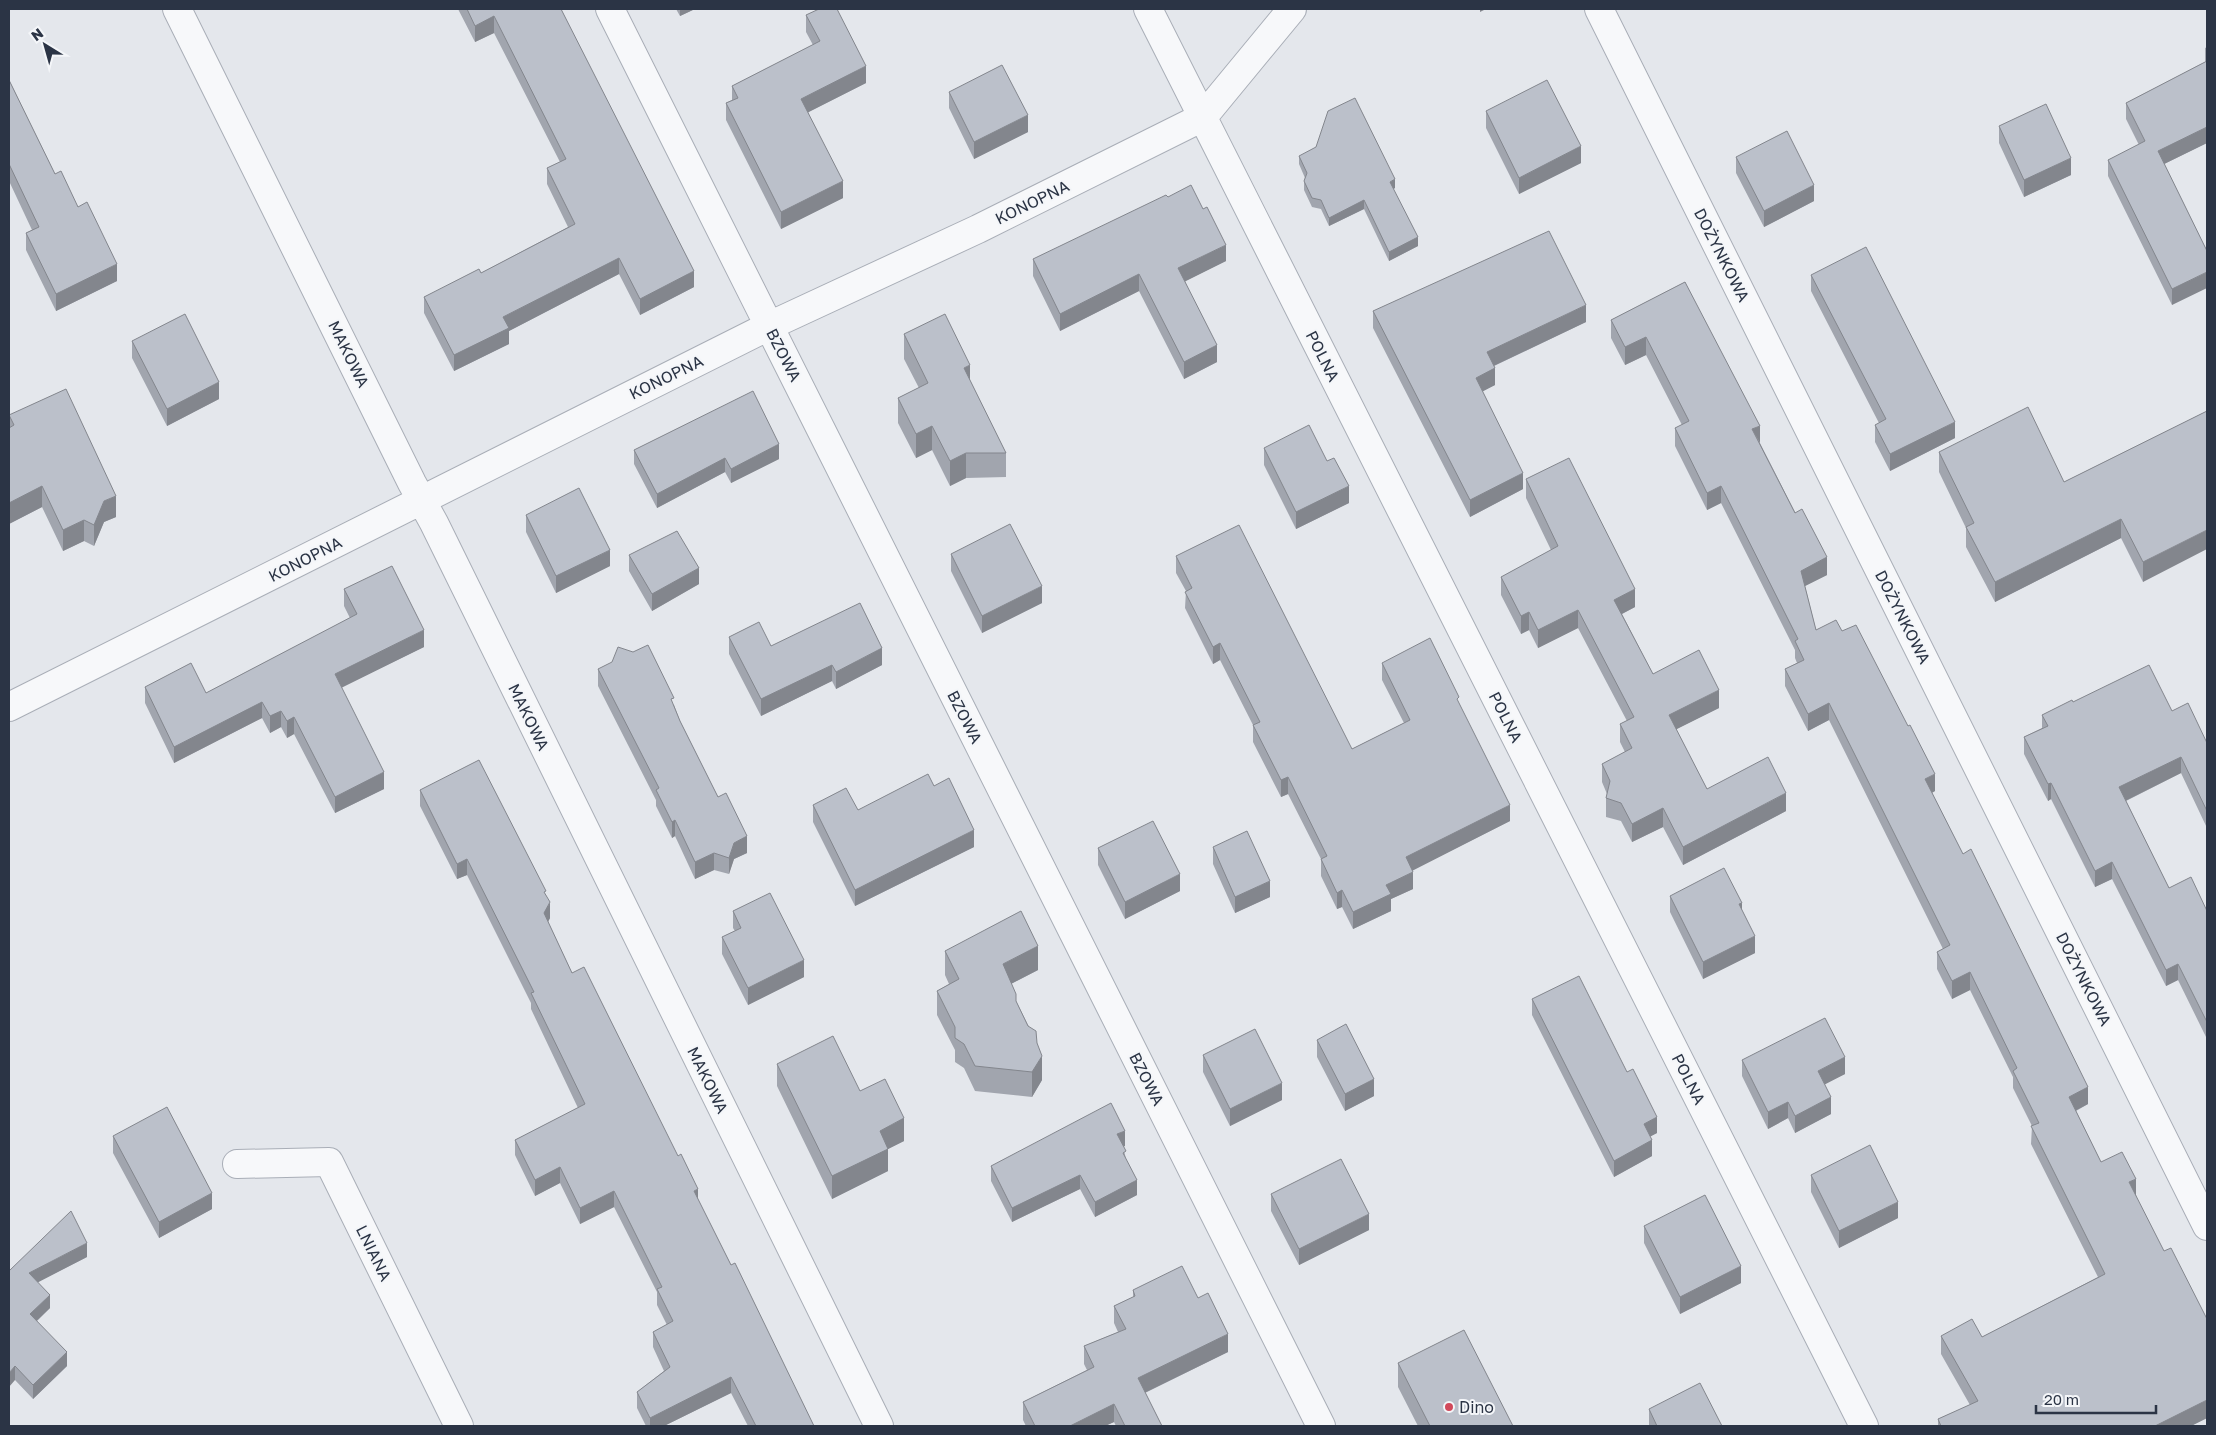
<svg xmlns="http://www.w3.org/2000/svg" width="2216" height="1435" font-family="'Golos Text',sans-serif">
  <rect width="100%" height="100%" fill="#e4e7ec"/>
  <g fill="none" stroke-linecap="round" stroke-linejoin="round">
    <!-- minor casing -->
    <g stroke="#a9aeb7" stroke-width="30">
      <path id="minor" d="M177,9L412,483L434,523L879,1426
        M610,9L1321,1426
        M1148,9L1864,1426
        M1599,9L2207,1226
        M9,707L769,326L978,229L1203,117L1292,9
        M237,1164L329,1162L459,1426"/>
    </g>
    <!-- minor -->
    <use href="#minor" stroke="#f7f8fa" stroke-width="28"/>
  </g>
  <!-- wall -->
  <path fill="#a1a5ae" d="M458,9H561L694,287L640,315L619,274L509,331V344L454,371L424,313V297L481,273L568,227L547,184V168L560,162L494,33L475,42Z
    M676,9H695L680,16Z
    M806,15L866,83L808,112L843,198L781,229L726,120V103L732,100V86L813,45L806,32Z
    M2207,47V143L2164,164L2207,251L2172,305L2108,176V160L2139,145L2126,119V103L2205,62V48Z
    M9,80L55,174L78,207L117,281L56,311L26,250V233L32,230L9,181Z
    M949,92L1028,132L974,159L949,108Z
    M1486,111L1581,163L1519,194L1486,128Z
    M1999,126L2071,175L2024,197L1999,143Z
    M1299,156L1395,188L1393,189L1418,246L1389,261L1364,209L1329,226L1321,209L1312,207L1304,190V181L1305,178L1299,164Z
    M1736,157L1814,201L1764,227L1736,173Z
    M1033,259L1226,261L1185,281L1217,362L1184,379L1139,291L1060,331L1033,276Z
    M1811,275L1955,438L1890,471L1875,442V425L1879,423L1811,291Z
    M1685,282L1760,443L1827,575L1805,586L1816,630L1842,631L1935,791L1932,793L2088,1104L2076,1111L2101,1162L2136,1195L2207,1418L2191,1426H1938V1419L1970,1405L1941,1354V1336L1982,1337L2098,1277L2031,1144L2032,1126L2013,1088V1077L1970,990L1952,999L1937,969V952L1943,949L1829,720L1808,731L1785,686V669L1797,663L1795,658V650L1721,503L1707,510L1675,446V428L1682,425L1646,355L1625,365L1611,338V320Z
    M1373,311L1586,322L1494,366L1495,385L1482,391L1523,489L1470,517L1373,328Z
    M904,334L970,381L1006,453V477L966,478L950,486L932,450L916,458L898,423V398L919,388L904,359Z
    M132,341L219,399L167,426L132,358Z
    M2207,411L2143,582L2121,538L1995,602L1966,547V528L1939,472V452L2064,482Z
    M9,415L116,517L104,522L94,546L84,541L63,551L42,507L9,524Z
    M1264,448L1327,461L1349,503L1296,529L1264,465Z
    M634,450L779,459L731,483L725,472L657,508L634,464Z
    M1526,479L1635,607L1622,614L1653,674L1719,708L1676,729L1707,789L1786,811L1683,865L1663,827L1632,842L1621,821L1606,817V798L1607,794L1602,782V764L1625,752L1620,742V724L1627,721L1578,628L1538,648L1529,630L1521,634L1501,595V577L1551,550L1526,498Z
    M526,515L610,566L556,593L526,532Z
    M951,554L1042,603L982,633L951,571Z
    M629,555L699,584L652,611L629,571Z
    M1176,556L1352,749L1404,723L1382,680V663L1459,704L1510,821L1412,870L1413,889L1391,899V911L1353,929L1342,907L1337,909L1321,876V859L1288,794L1281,797L1253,742V725L1220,660L1213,664L1185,608L1186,591L1176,573Z
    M344,589L424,647L341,687L384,789L335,813L294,734L287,738L281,727L270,733L262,718L174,763L145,703V687L206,693L350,618L344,606Z
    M729,637L771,646L882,665L836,689L832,681L761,716L729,654Z
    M598,669L674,705L680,721L718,797L747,853L734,859L729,874L714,870L695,879L675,836L672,838L656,806V800L598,686Z
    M2073,702L2172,711L2207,743V828L2181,773L2126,801L2169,888L2207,911V1039L2178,980L2166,986L2112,879L2095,887L2051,799L2048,801L2024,754V737L2042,728V715Z
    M934,786L974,847L855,906L813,822V805L858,810Z
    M420,790L546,895L550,918L548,922L572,973L698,1200L731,1265L814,1426H748L731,1393L664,1426H646L637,1408V1392L664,1371L653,1347V1332L667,1325L657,1305V1292L614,1207L580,1224L560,1183L535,1196L515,1155V1140L578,1108L531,1009V1003L467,875L457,879L420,806Z
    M1213,847L1270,897L1235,913L1213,864Z
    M1098,848L1180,891L1125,919L1098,865Z
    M1670,896L1755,953L1703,979L1670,912Z
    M733,911L804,977L748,1005L722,954V937L735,931L733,928Z
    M945,951L1038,970L1011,984L1016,1001L1037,1043L1042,1080L1032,1097L975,1091L964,1068L955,1062V1050L937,1015V991L949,984L945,975Z
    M1532,999L1627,1072L1657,1133L1650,1136L1652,1156L1614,1177L1532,1015Z
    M1317,1040L1374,1096L1345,1111L1317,1057Z
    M1203,1055L1282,1100L1230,1126L1203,1072Z
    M1742,1060L1845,1074L1824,1084L1831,1114L1795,1133L1788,1118L1768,1129L1742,1076Z
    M777,1064L860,1091L904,1141L888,1149V1171L832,1199L777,1086Z
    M113,1136L212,1209L159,1238L113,1153Z
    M1123,1146L1126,1159L1137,1195L1095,1217L1080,1189L1012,1222L991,1181V1166L1125,1146Z
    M1811,1175L1898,1218L1839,1248L1811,1192Z
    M1271,1194L1369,1230L1299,1265L1271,1211Z
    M1644,1226L1741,1283L1680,1314L1644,1243Z
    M87,1257L37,1282L50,1308L37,1321L67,1366L33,1399L15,1380L9,1271Z
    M1133,1290L1198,1298L1228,1352L1145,1393L1162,1426H1116L1114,1422L1105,1426H1026L1023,1420V1402L1087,1370L1084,1364V1346L1118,1332L1114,1323V1306L1133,1297Z
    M1398,1363L1513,1426H1418L1398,1387Z
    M1649,1409L1722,1426H1649Z"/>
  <!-- shaded-wall -->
  <path fill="#83868d" d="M680,9H695L680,16Z
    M1480,9H1486L1480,12Z
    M494,16V33L475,42V26Z
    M866,66V83L801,116V99Z
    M1028,115V132L974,159V142Z
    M2207,127V143L2158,167V151Z
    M1581,146V163L1519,194V178Z
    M2071,158V175L2024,197V180Z
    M1395,179V188L1390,191V182Z
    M843,181V198L781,229V212Z
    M1814,185V201L1764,227V211Z
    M1364,200V209L1329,226V218Z
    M1418,237V246L1389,261V252Z
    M1226,245V261L1178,285V268Z
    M619,258V274L509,331V344L454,371V355L503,317Z
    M117,264V281L56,311V294Z
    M694,271V287L640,315V299Z
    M2207,272V288L2172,305V289Z
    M1139,274V291L1060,331V314Z
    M1586,305V322L1487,369V352Z
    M1646,337V355L1625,365V347Z
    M1217,345V362L1184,379V362Z
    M970,365V389L964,368Z
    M1495,368V385L1476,395V378Z
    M219,382V399L167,426V409Z
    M1955,422V438L1890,471V454Z
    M932,426V450L916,458V434Z
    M1760,426V443L1752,429Z
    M779,444V459L731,483V469Z
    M966,453V478L950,486V461Z
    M725,458V472L657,508V494Z
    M1523,473V489L1470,517V500Z
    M42,486V507L9,524V503Z
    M1349,486V503L1296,529V512Z
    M1721,486V503L1707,510V493Z
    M116,496V517L104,522L94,546V525L104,501Z
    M2121,519V538L1995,602V582Z
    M84,520V541L63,551V530Z
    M2207,530V549L2143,582V562Z
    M610,550V566L556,593V576Z
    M1827,557V575L1801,588V571Z
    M699,568V584L652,611V594Z
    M1042,586V603L982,633V616Z
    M1635,589V607L1614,618V600Z
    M1578,610V628L1538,648V630Z
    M1529,612V630L1521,634V616Z
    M424,630V647L335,691V674Z
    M1220,643V660L1213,664V647Z
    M882,648V665L836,689V672Z
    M832,665V681L761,716V699Z
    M1719,690V708L1669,733V715Z
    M262,702V718L174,763V747Z
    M1829,703V720L1808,731V714Z
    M281,711V727L270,733V716Z
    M294,717V734L287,738V721Z
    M2181,757V773L2119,804V787Z
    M384,772V789L335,813V797Z
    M1935,774V791L1925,796V779Z
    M1288,777V794L1281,797V780Z
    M2051,783V799L2048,801V784Z
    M1786,793V811L1683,865V847Z
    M1510,805V821L1406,874V857Z
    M1663,808V827L1632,842V824Z
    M675,820V836L672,838V822Z
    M974,830V847L855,906V890Z
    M747,836V853L734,859L729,874V858L734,843Z
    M714,853V870L695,879V862Z
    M467,859V875L457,879V864Z
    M2112,862V879L2095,887V871Z
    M1413,872V889L1391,899V911L1353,929V912L1386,885Z
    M1180,874V891L1125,919V902Z
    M1270,881V897L1235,913V897Z
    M1342,890V907L1337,909V893Z
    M550,902V918L544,929V913Z
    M1742,903V920L1739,904Z
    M1755,936V953L1703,979V962Z
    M1038,946V970L1003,988V964Z
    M804,960V977L748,1005V988Z
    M2178,964V980L2166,986V970Z
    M1970,972V990L1952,999V981Z
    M1042,1056V1080L1032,1097V1072Z
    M1845,1057V1074L1818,1088V1071Z
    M1374,1079V1096L1345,1111V1094Z
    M1282,1083V1100L1230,1126V1109Z
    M2088,1087V1104L2069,1114V1097Z
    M1831,1097V1114L1795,1133V1116Z
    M1788,1102V1118L1768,1129V1112Z
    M1657,1117V1133L1644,1140V1124Z
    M904,1118V1141L888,1149V1171L832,1199V1176L880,1131Z
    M1125,1131V1146L1117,1149V1134Z
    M1652,1140V1156L1614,1177V1161Z
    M560,1167V1183L535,1196V1180Z
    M1080,1175V1189L1012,1222V1208Z
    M2136,1179V1197L2129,1182Z
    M1137,1180V1195L1095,1217V1202Z
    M698,1189V1205L694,1191Z
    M614,1191V1207L580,1224V1208Z
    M212,1193V1209L159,1238V1222Z
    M1898,1202V1218L1839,1248V1231Z
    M1369,1214V1230L1299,1265V1249Z
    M87,1243V1257L29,1287V1273Z
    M1741,1266V1283L1680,1314V1297Z
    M50,1295V1308L30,1327V1314Z
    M1228,1334V1352L1138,1396V1378Z
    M67,1352V1366L33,1399V1385Z
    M15,1366V1380L9,1387V1373Z
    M731,1377V1393L664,1426H650V1418Z
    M2207,1400V1418L2191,1426H2155Z
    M1114,1404V1422L1105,1426H1070Z"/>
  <!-- building -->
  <path fill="#bbc0ca" stroke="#83868d" d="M467,9H561L694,271L640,299L619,258L503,317L509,328L454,355L424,297L479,269L481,273L575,224L547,168L566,159L494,16L475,26Z
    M819,9H837L866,66L801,99L843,181L781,212L726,103L738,98L732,86L820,41L806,15Z
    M2207,61V127L2158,151L2207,251V272L2172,289L2108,160L2145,141L2126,103Z
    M1002,65L1028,115L974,142L949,92Z
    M9,80L55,174L61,171L78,207L87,202L117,264L56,294L26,233L39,227L9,164Z
    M1547,80L1581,146L1519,178L1486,111Z
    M1355,98L1395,179L1390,182L1418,237L1389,252L1364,200L1329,218L1321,200L1312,198L1304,181L1307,173L1299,156L1316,147L1328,111Z
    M2046,104L2071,158L2024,180L1999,126Z
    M1787,131L1814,185L1764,211L1736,157Z
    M1191,185L1203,209L1207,207L1226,245L1178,268L1217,345L1184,362L1139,274L1060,314L1033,259L1166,195L1168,197Z
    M1549,231L1586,305L1487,352L1495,368L1476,378L1523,473L1470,500L1373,311Z
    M1866,247L1955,422L1890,454L1875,425L1886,419L1811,275Z
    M1685,282L1760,426L1752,429L1795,513L1802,509L1827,557L1801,571L1816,630L1836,620L1842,631L1856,625L1908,726L1910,725L1935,774L1925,779L1963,854L1971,849L2088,1087L2069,1097L2101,1162L2122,1152L2136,1179L2129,1182L2164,1251L2171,1248L2207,1319V1400L2155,1426H1941L1938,1419L1978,1401L1941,1336L1972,1319L1982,1337L2105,1274L2031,1126L2039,1123L2013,1071L2017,1068L1970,972L1952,981L1937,952L1950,945L1829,703L1808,714L1785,669L1804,660L1795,641L1798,639L1721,486L1707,493L1675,428L1689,421L1646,337L1625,347L1611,320Z
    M185,314L219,382L167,409L132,341Z
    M945,314L970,365L964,368L1006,453H966L950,461L932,426L916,434L898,398L928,383L904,334Z
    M66,389L116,496L104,501L94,525L84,520L63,530L42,486L9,503V428L14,425L9,415Z
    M753,391L779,444L731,469L725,458L657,494L634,450Z
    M2028,407L2064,482L2207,411V530L2143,562L2121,519L1995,582L1966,527L1974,523L1939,452Z
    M1309,425L1327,461L1334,458L1349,486L1296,512L1264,448Z
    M1569,458L1635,589L1614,600L1653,674L1699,650L1719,690L1669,715L1707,789L1768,757L1786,793L1683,847L1663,808L1632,824L1621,803L1606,798L1610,781L1602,764L1632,748L1620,724L1634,717L1578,610L1538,630L1529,612L1521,616L1501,577L1558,546L1526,479Z
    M579,488L610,550L556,576L526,515Z
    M1010,524L1042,586L982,616L951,554Z
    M1239,525L1352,749L1410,720L1382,663L1430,638L1459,697L1457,699L1510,805L1406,857L1413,872L1386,885L1391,894L1353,912L1342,890L1337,893L1321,859L1327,856L1288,777L1281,780L1253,725L1260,722L1220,643L1213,647L1185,592L1192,588L1176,556Z
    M677,531L699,568L652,594L629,555Z
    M392,566L424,630L335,674L384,772L335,797L294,717L287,721L281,711L270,716L262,702L174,747L145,687L191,663L206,693L357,614L344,589Z
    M860,603L882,648L836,672L832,665L761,699L729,637L759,622L771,646Z
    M648,645L674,698L671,699L680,721L718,797L726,793L747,836L734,843L729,858L714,853L695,862L675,820L672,822L656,790L659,788L598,669L612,662L618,647L633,652Z
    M2149,665L2172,711L2188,703L2207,743V811L2181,757L2119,787L2169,888L2191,877L2207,911V1022L2178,964L2166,970L2112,862L2095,871L2051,783L2048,784L2024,737L2048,726L2042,715L2072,700L2073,702Z
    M479,760L546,891L544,892L550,902L544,913L572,973L584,967L678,1156L681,1154L698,1189L694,1191L731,1265L735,1263L814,1426H756L731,1377L650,1418L637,1392L670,1367L653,1332L673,1321L657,1289L662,1287L614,1191L580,1208L560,1167L535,1180L515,1140L585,1104L531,993L534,992L467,859L457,864L420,790Z
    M928,774L934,786L949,778L974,830L855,890L813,805L846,788L858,810Z
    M1153,821L1180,874L1125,902L1098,848Z
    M1247,831L1270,881L1235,897L1213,847Z
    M1724,868L1742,903L1739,904L1755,936L1703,962L1670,896Z
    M770,893L804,960L748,988L722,937L741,928L733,911Z
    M1021,911L1038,946L1003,964L1016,994V1001L1028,1026L1036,1031L1037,1043L1042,1056L1032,1072L975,1066L964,1044L955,1038V1027L937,991L959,979L945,951Z
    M1579,976L1627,1072L1633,1069L1657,1117L1644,1124L1652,1140L1614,1161L1532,999Z
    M1825,1018L1845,1057L1818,1071L1831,1097L1795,1116L1788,1102L1768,1112L1742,1060Z
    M1346,1024L1374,1079L1345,1094L1317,1040Z
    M1255,1029L1282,1083L1230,1109L1203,1055Z
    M833,1036L860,1091L885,1079L904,1118L880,1131L888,1149L832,1176L777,1064Z
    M1111,1103L1125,1131L1117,1134L1126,1151L1123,1153L1137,1180L1095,1202L1080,1175L1012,1208L991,1166Z
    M167,1107L212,1193L159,1222L113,1136Z
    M1870,1145L1898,1202L1839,1231L1811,1175Z
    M1341,1159L1369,1214L1299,1249L1271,1194Z
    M1705,1195L1741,1266L1680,1297L1644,1226Z
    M71,1211L87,1243L29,1273L50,1295L30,1314L67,1352L33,1385L15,1366L9,1373V1271Z
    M1182,1266L1198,1298L1208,1293L1228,1334L1138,1378L1162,1426H1125L1114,1404L1070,1426H1035L1023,1402L1094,1367L1084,1346L1126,1329L1114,1306L1135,1296L1133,1290Z
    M1464,1330L1513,1426H1430L1398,1363Z
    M1700,1383L1722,1426H1657L1649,1409Z"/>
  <!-- markers -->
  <circle fill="#d1495b" stroke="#f4f6f9" stroke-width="2" cx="1449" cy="1407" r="5"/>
  <g text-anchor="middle" stroke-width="4" stroke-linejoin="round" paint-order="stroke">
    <!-- street labels -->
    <g font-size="16" fill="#2b3445" stroke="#f4f6f9">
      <text transform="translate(1032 202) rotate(-26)" y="6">KONOPNA</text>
      <text transform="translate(1722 255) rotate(63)" y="6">DOŻYNKOWA</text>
      <text transform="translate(349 354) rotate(64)" y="6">MAKOWA</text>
      <text transform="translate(784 355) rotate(63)" y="6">BZOWA</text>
      <text transform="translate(1323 356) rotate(63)" y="6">POLNA</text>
      <text transform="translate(666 377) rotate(-26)" y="6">KONOPNA</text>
      <text transform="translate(305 559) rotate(-27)" y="6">KONOPNA</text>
      <text transform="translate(1903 617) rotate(63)" y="6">DOŻYNKOWA</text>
      <text transform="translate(529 717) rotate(64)" y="6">MAKOWA</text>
      <text transform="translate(965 717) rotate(63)" y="6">BZOWA</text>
      <text transform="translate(1506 717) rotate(63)" y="6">POLNA</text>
      <text transform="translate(2084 979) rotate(63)" y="6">DOŻYNKOWA</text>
      <text transform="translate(1147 1079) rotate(63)" y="6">BZOWA</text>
      <text transform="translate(1689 1079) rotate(63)" y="6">POLNA</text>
      <text transform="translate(708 1080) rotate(64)" y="6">MAKOWA</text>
      <text transform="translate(374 1253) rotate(64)" y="6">LNIANA</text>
    </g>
    <!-- poi labels -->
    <g font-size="16" fill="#2b3445" stroke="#f4f6f9" text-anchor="start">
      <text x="1459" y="1413">Dino</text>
    </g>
  </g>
  <!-- border -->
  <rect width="2216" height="1435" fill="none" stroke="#2b3445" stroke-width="20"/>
  <!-- north arrow -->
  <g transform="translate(45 45) rotate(323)" stroke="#f4f6f9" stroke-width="4" paint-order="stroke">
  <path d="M0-4L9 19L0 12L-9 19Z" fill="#2b3445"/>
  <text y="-8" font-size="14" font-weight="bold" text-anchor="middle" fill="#2b3445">N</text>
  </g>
  <!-- scale -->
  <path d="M2036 1405v8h120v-8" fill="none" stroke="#2b3445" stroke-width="2.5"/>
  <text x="2044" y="1405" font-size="15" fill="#2b3445" stroke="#f4f6f9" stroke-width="4" paint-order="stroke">20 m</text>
</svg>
